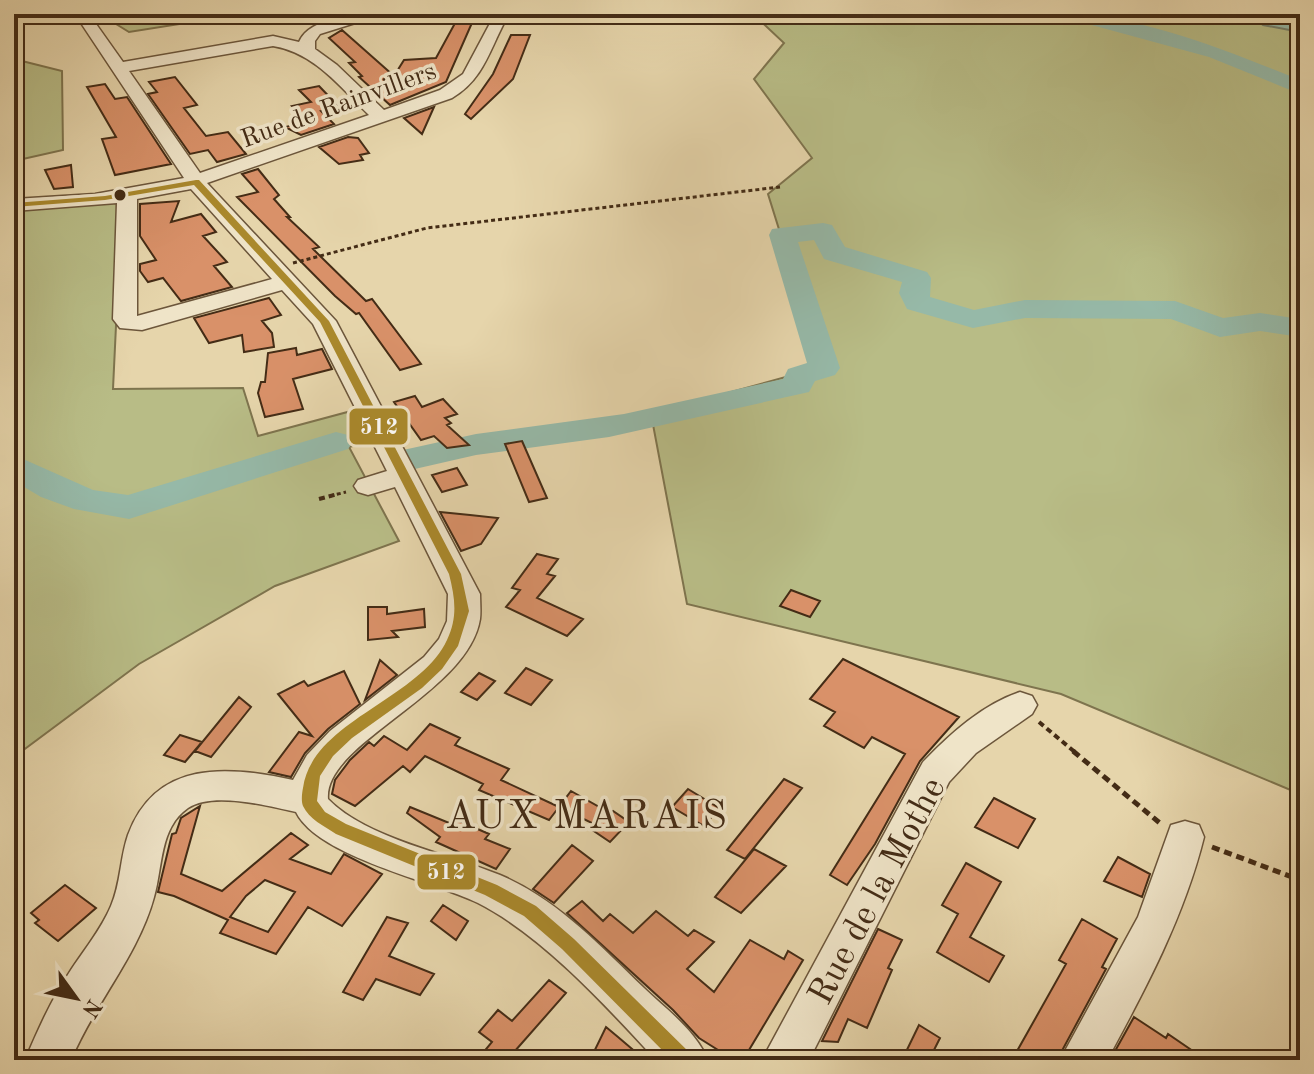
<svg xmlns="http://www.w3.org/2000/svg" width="1314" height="1074" font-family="'Old Standard TT',serif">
  <rect width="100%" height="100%" fill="#e6d5ab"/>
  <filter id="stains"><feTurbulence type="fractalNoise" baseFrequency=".0025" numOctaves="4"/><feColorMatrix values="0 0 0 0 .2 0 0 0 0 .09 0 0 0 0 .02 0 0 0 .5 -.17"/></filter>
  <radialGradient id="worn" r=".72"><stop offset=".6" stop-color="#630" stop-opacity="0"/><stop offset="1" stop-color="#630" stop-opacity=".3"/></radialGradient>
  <!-- green -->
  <path fill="#b8bc86" stroke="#7e744e" stroke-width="2" d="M156,14H250L252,19L234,22L211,19L129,32L116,24Z
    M753,14H1300V794L1061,694L687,604L651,414L822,367L768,194L812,158L754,79L784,43Z
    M14,59L62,71L63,150L14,161Z
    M122,199L113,389L243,388L258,436L355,410L372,441L349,447L399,541L275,586L139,664L14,757V208Z"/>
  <!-- water -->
  <path fill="#96b9a8" stroke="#75816e" stroke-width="2" d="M1189,14H1300V32L1263,25L1255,18Z"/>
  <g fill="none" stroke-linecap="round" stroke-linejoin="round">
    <!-- river -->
    <path fill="#96b9a8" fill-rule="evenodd" d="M1064,14C1139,14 1230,52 1300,80V94L1209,57L1066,18Z
      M823,223L832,225L845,247L927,272L931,278L930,297L974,310L1025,300L1175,301L1223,318L1260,313L1300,319V337L1260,331L1220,337L1171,319L1025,318L973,328L907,309L899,293L902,282L824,259L814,240L798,242L840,368L835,375L815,381L809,392L609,437L476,455L406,471L394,468L388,460L394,452L476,434L624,414L783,379L788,369L807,363L769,235L772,229Z
      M336,432L348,435L353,442L348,449L129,519L74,509L41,497L14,481V455L93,490L128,495Z"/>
  </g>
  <!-- building -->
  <path fill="#d99169" stroke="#442c16" stroke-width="2" fill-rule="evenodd" d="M460,14L475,16L446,82L390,105L359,77L362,76L349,63L355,62L329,38L342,30L394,76L404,60L436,58Z
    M511,35H530L513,79L471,119L465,114L493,74Z
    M175,77L197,105L184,108L206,136L228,132L246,154L217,162L208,150L190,154L148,94L157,92L149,82Z
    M105,84L115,99L127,97L171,164L115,175L102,139L116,137L87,87Z
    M319,86L339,107L321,111L334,124L301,135L285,127L308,122L292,106L311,102L299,90Z
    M434,107L422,134L404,118Z
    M348,137L358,138L369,153L360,155L363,160L339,164L319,147Z
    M71,165L73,187L54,189L45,170Z
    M258,169L279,195L274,199L290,217H287L319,247L313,249L366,301L372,299L421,364L400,370L359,313L356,314L335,296L237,197L258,192L242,174Z
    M179,201L171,222L201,214L216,232L203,236L227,262L214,266L232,287L181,301L163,278L148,282L140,271V264L156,260L140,236V204Z
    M269,298L281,315L262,321L272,333L274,347L244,352L242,335L209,343L194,318Z
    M296,348L297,355L322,349L332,369L293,379L303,409L265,417L258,393L261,382H265L268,353Z
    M415,396L422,407L443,399L457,414L445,418L451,423L447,425L469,445L447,448L434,436L421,440L394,402Z
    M522,441L547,498L529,502L505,444Z
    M457,468L467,485L442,492L432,475Z
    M440,512L470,515L498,518L481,544L461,551Z
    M537,554L558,559L547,574L555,576L537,598L583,619L567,636L506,607L520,590L512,588Z
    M791,590L820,601L810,617L780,606Z
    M368,607H387V614L424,609L425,627L392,631L398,637L368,640Z
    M843,659L959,717L920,761L875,844L847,885L830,875L905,754L872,737L864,748L824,726L835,712L810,699Z
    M380,660L397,675L365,700Z
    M526,668L552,680L531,705L505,693Z
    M344,671L360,704L328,729L305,753L291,777L269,772L299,732L312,736L278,694L304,681L308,686Z
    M479,673L495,681L477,700L461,692Z
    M239,697L251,707L211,757L195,751Z
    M430,724L460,738L455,745L509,769L501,780L559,807L549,820L479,790L483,784L425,756L410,772L403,766L355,806L332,794L335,780L350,760L369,742L374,746L384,736L407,750Z
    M180,735L202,742L185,762L164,755Z
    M784,779L802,788L745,859L727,850Z
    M688,789L719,808L704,826L672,807Z
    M571,791L610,813L613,811L629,822L610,842L588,827L592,823L559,807Z
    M994,798L1035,819L1018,848L975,827Z
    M200,806L181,874L222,891L291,833L308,845L290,859L331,874L344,854L382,874L342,926L308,907L276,954L220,933L228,920L174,896L158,892L172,834L176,833L181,818ZM265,880L295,892L268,932L230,917L246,896Z
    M410,807L454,825L457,820L489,834L485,839L510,849L496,869L436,842L440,837L407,813Z
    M572,845L593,861L554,903L533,889Z
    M754,849L786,866L741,913L715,897Z
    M1118,857L1150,874L1142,897L1104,881Z
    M966,863L1001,882L970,937L1004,956L989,982L937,952L958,914L942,905Z
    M65,885L96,908L58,941L35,923L39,920L31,913Z
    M582,901L603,921L610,914L633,933L656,911L688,936L694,930L714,942L687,969L714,992L750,940L784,959L788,951L803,960L743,1060H734L699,1038L673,1010L567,913Z
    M443,905L468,921L456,940L431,921Z
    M387,917L408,923L389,956L434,974L420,995L376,979L363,1000L343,992Z
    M1082,919L1117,939L1102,967L1106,969L1057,1060H1012L1066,964L1059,960Z
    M878,929L902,940L888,968L892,970L867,1028L848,1019L838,1042L822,1041Z
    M549,980L566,993L507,1060H477L492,1042L479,1032L498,1010L512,1021Z
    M1134,1017L1166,1038L1168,1034L1206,1060H1110Z
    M919,1025L940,1038L929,1060H902Z
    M606,1027L618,1037L645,1060H590Z"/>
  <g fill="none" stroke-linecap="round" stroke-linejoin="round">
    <!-- minor casing -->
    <g stroke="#6c563b" stroke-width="3">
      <path id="minor" d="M75,14H89L123,62L273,36L299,42C310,16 360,14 384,14L320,34L315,41V49L337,65L384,110L440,90L463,74L495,14H509C490,46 486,78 452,98L207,183L336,321L480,594C480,602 481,611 480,619C468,694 323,743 328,799C367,839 449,854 500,875C557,899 600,946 644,988C667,1010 695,1030 708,1060H656C607,1007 543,936 478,903C433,881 318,857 296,812C268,806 213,791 188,808C159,828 163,867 154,897C138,956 94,1004 71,1060H25C38,1030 51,1000 69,973C83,951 101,930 111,906C121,883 120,858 128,835C156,759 228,766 293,780L307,755L330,731L424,657L439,639L447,621L448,594L395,487L368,495L358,492L354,486L358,480L387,471L313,324L282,290L142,330L120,328L113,319L117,203L14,211V199L95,194L184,178ZM273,46C315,53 340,87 369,115L200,173L129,71ZM191,189L272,279L137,316V199Z
        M1020,692L1032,696L1037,705L1032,714L976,753L949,782L809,1060H762L923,762C950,734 983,704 1020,692Z
        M1185,821L1199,825L1204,837C1184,917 1146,988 1107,1060H1060L1138,917L1171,825Z"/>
    </g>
    <!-- path-far2 -->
    <path stroke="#442c16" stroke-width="3" stroke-dasharray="4 3" stroke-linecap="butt" d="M293,263L427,228L780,187
      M330,496L346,492"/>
    <!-- path-far1 -->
    <path stroke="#442c16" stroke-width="4" stroke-dasharray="6 4" stroke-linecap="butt" d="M319,499L338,494
      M1039,722L1076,753"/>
    <!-- path -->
    <path stroke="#442c16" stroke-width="5" stroke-dasharray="8 5" stroke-linecap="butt" d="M1073,751L1161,824
      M1212,847L1300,880"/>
    <!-- minor -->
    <use href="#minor" fill="#efe4c8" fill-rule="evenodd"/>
    <!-- bus-1 casing -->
    <g stroke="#efe4c8" stroke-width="6">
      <path id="bus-1" d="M196,180H199L329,321L461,574L469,611L458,646L442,669L422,688L352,738L333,756L320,776L317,801L325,812L346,824L497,885L536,906L574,939L691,1054L694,1060H672L562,949L524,916L485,895L336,834C324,826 309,819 303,806C301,801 302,793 303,788C312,721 420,699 447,640C458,617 455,598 449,574L320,322L194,185L105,200L14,207V203L105,196Z"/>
    </g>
    <!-- bus-1 -->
    <use href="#bus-1" fill="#aa892c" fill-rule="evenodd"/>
  </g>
  <!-- markers -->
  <circle fill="#442c16" stroke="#efe4c8" stroke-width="3" cx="120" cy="195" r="7"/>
  <g text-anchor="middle" stroke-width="7" stroke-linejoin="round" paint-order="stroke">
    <!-- far-street labels -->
    <g font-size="26" fill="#442c16" stroke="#efe4c8">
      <text transform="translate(338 104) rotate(-20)" y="9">Rue de Rainvillers</text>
    </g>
    <!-- near-street labels -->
    <g font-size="36" fill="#442c16" stroke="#efe4c8">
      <text transform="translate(875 890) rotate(-62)" y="13">Rue de la Mothe</text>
    </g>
    <!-- near-quarter labels -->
    <g font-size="40" letter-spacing="2" fill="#442c16" stroke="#efe4c8">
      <text x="587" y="828">AUX MARAIS</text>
    </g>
  </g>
  <g stroke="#efe4c8" stroke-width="3">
    <rect x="348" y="407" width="61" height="39" rx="8" fill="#aa892c"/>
    <rect x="416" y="853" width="61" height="38" rx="8" fill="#aa892c"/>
  </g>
  <g font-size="22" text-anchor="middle" font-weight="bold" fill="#fff">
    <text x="379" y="434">512</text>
    <text x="446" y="879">512</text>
  </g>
  <!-- margin -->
  <rect width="1314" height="1074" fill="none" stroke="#e6d5ab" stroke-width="48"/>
  <rect x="16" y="16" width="1282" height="1042" fill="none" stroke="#442c16" stroke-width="4"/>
  <rect x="24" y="24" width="1266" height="1026" fill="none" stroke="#442c16" stroke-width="2"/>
  <!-- north arrow -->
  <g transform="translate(76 998) rotate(123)" stroke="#efe4c8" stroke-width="6" paint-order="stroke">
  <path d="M0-6L14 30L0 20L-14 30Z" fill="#442c16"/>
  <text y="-12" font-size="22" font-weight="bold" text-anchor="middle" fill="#442c16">N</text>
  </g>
  <rect width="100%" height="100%" filter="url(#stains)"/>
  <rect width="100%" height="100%" fill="url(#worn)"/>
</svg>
